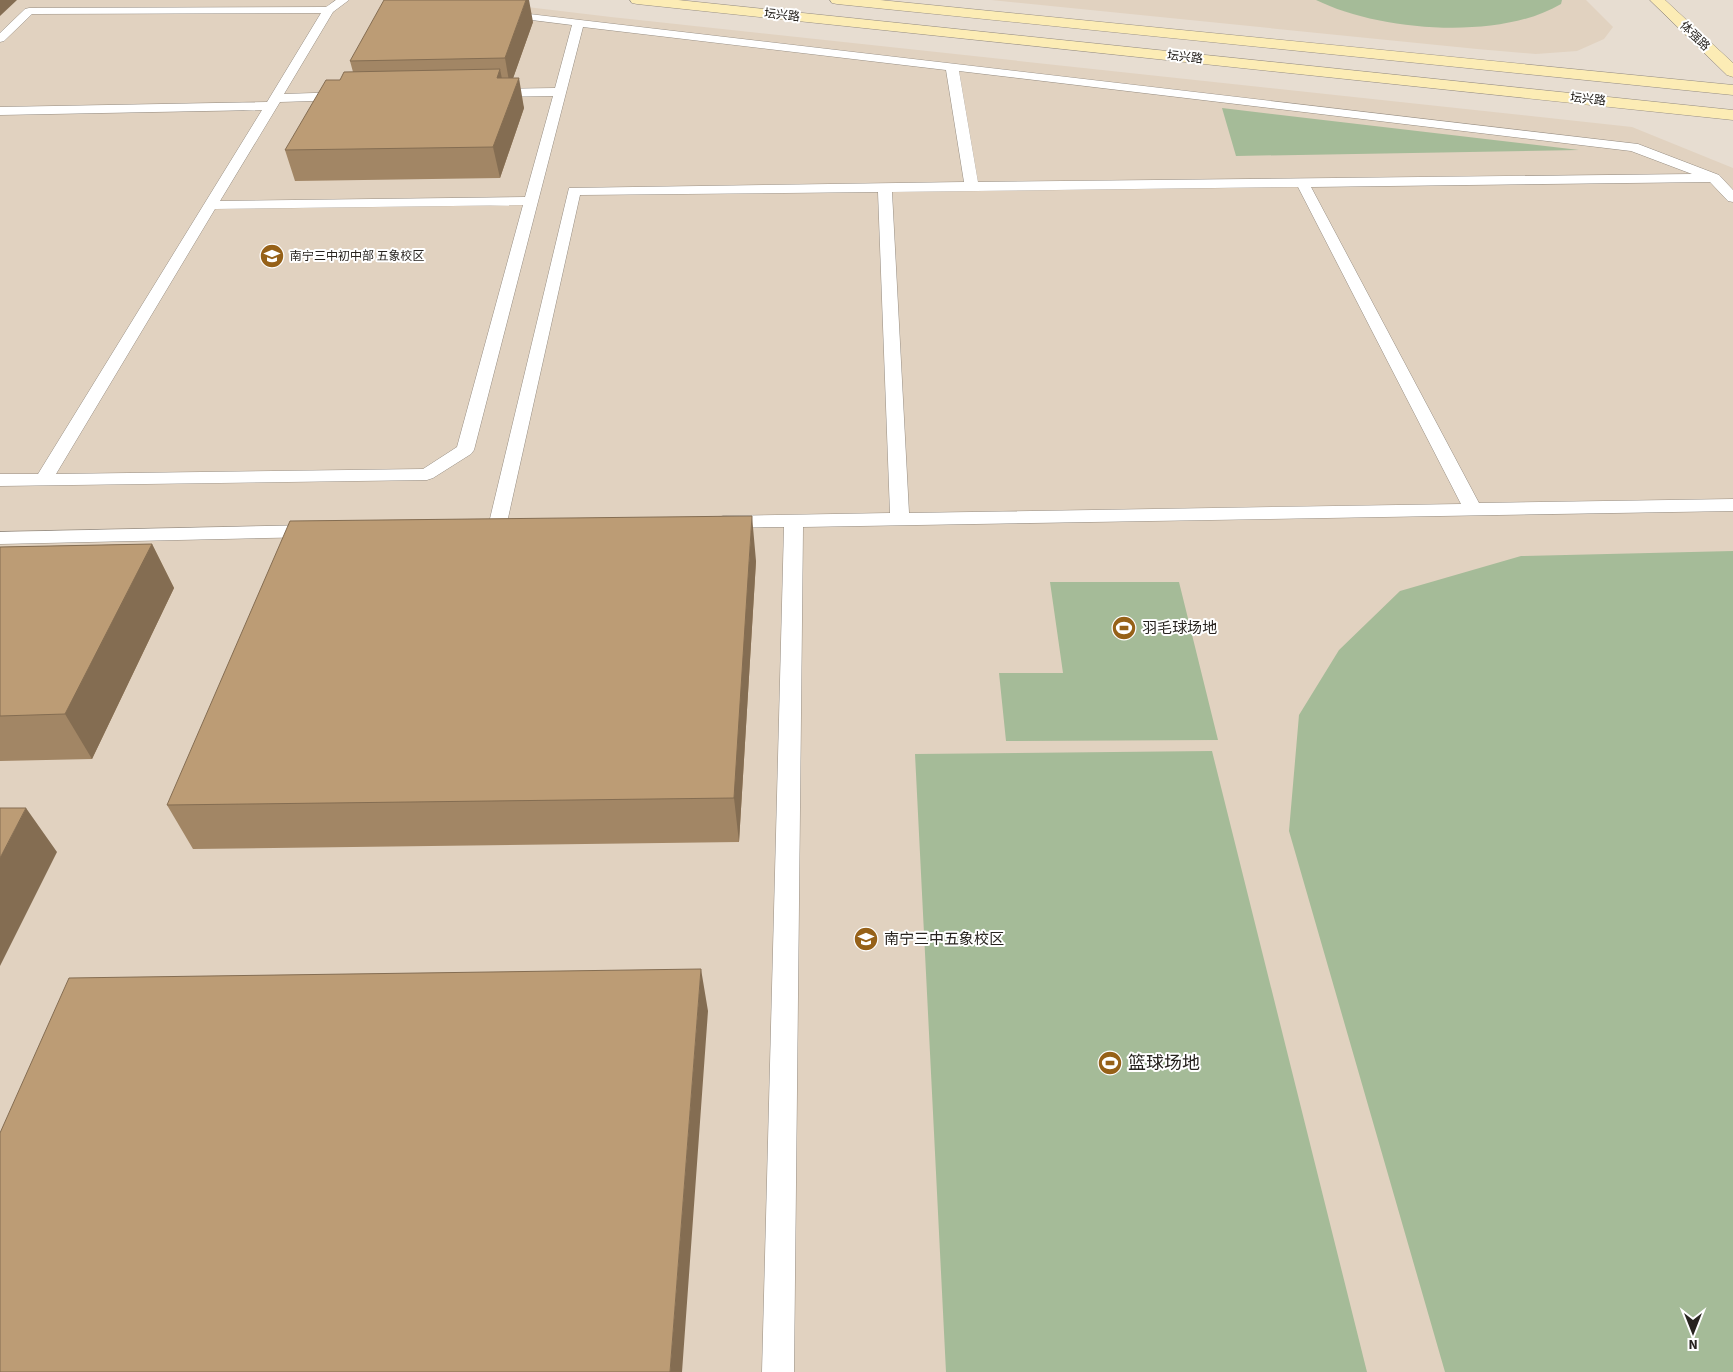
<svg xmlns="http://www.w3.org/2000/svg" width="1733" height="1372" font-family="'Source Sans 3','Noto Sans SC',sans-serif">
  <rect width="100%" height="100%" fill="#e7ddd1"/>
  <!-- built -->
  <path fill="#e1d2c0" d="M0,0H468L611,17L1632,127L1733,168V1372H0Z
    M991,0H1586L1613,27L1604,39L1577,51L1536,54L1477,49Z"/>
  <!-- green -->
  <path fill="#a5bb98" d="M1316,0H1562L1561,4C1499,41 1379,31 1316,0Z
    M1222,108L1579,150L1236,156Z
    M1733,551V1372H1445L1289,831L1299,715L1339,650L1400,591L1521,556Z
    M1050,582H1179L1218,740L1006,741L999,673H1063Z
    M1212,751L1367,1372H946L915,754Z"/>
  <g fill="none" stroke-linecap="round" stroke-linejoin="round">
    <!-- lane casing -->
    <g stroke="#968d82" stroke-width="1">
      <path id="lane" d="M336,0H349L333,12L284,94L344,92L350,96L344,100L280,102L220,201L525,197L553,96L492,97L486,93L492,89L555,88L572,25L499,16L497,14L503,11L1638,144L1719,175L1733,190V202L1728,201L1710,182L1311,187L1479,503L1733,499V511L803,527L794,1372H762L784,527L723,528L716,526L714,522L716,518L723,516L890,513L878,192L580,195L506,527L504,531L497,533L490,531L488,527L569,188L964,182L946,70L583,27L474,450L471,454L433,478L427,480L0,486V474H38L262,110L0,115V107L267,102L321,13L32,14L4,41L0,42V33L25,9L29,8L326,7ZM959,71L1631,151L1692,174L978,182ZM1298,187L1461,504L909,513L892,192ZM523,205L457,447L423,469L56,474L215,209Z
        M313,525L320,527L322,531L320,535L313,537L0,544V532Z"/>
    </g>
    <!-- secondary casing -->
    <g stroke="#968d82" stroke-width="1">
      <path id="secondary" d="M630,0H678L1733,110V120L637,4L632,3Z
        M830,0H880L1733,85V95L837,4L832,3Z
        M1650,0H1665L1733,63V77L1727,75Z"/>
    </g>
    <!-- lane -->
    <use href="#lane" fill="#fff" fill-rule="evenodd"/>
    <!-- secondary -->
    <use href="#secondary" fill="#fcecb5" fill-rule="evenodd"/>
  </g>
  <!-- wall -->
  <path fill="#a28665" d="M533,22L513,78L524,108L500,178L295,181L285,150L340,80L353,72L350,61Z
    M152,544L174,588L92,759L0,761V547Z
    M756,561L739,842L193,849L167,805Z"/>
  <!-- shaded-wall -->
  <path fill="#846d52" d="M0,0H17L0,16Z
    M526,0H529L533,22L510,87L505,58Z
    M500,69L506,99L497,78Z
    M519,78L524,108L500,178L493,147Z
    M752,516L756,561L739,842L734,798Z
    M152,544L174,588L92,759L65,714Z
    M26,808L57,852L0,966V858Z
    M701,969L708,1011L682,1372H670Z"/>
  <!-- building -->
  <path fill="#bc9c75" stroke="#846d52" d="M384,0H526L505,58L350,61Z
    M500,69L497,78H519L493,147L285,150L326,80H340L344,72Z
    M752,516L734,798L167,805L290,521Z
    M152,544L65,714L0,716V547Z
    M0,808H26L0,858Z
    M701,969L670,1372H0V1133L69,978Z"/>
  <!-- icons -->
  <defs>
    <g id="school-disc" transform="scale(1.25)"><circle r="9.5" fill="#966118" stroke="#fff"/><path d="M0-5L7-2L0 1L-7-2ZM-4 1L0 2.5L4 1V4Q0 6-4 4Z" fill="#fff"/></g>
    <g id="stadium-disc" transform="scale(1.25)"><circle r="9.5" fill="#966118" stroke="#fff"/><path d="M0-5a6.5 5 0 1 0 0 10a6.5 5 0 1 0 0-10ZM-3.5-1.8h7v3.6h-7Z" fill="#fff"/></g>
  </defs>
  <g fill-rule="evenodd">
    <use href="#school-disc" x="272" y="256"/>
    <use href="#stadium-disc" x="1124" y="628"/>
    <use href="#school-disc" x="866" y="939"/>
    <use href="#stadium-disc" x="1110" y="1063"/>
  </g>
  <g text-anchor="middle" stroke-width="4" stroke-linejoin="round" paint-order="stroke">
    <!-- far-street labels -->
    <g font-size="12" fill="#27231f" stroke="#fff">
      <text transform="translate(782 15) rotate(6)" y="4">坛兴路</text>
      <text transform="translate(1695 36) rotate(44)" y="4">体强路</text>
      <text transform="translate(1185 57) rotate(6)" y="4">坛兴路</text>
      <text transform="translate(1588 99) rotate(6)" y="4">坛兴路</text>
    </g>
    <!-- far-poi labels -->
    <g font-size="12" fill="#27231f" stroke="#fff" text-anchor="start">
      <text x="290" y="260">南宁三中初中部 五象校区</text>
    </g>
    <!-- poi labels -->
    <g font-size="15" fill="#27231f" stroke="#fff" text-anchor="start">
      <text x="1142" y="633">羽毛球场地</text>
      <text x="884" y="944">南宁三中五象校区</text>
    </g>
    <!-- near-poi labels -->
    <g font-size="18" fill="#27231f" stroke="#fff" text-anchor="start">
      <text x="1128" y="1069">篮球场地</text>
    </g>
  </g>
  <!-- north arrow -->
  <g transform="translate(1693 1332) rotate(180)" stroke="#ffffff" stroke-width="4" paint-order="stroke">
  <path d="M0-4L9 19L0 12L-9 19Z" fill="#27231f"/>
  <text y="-8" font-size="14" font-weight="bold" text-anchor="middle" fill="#27231f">N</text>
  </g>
</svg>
